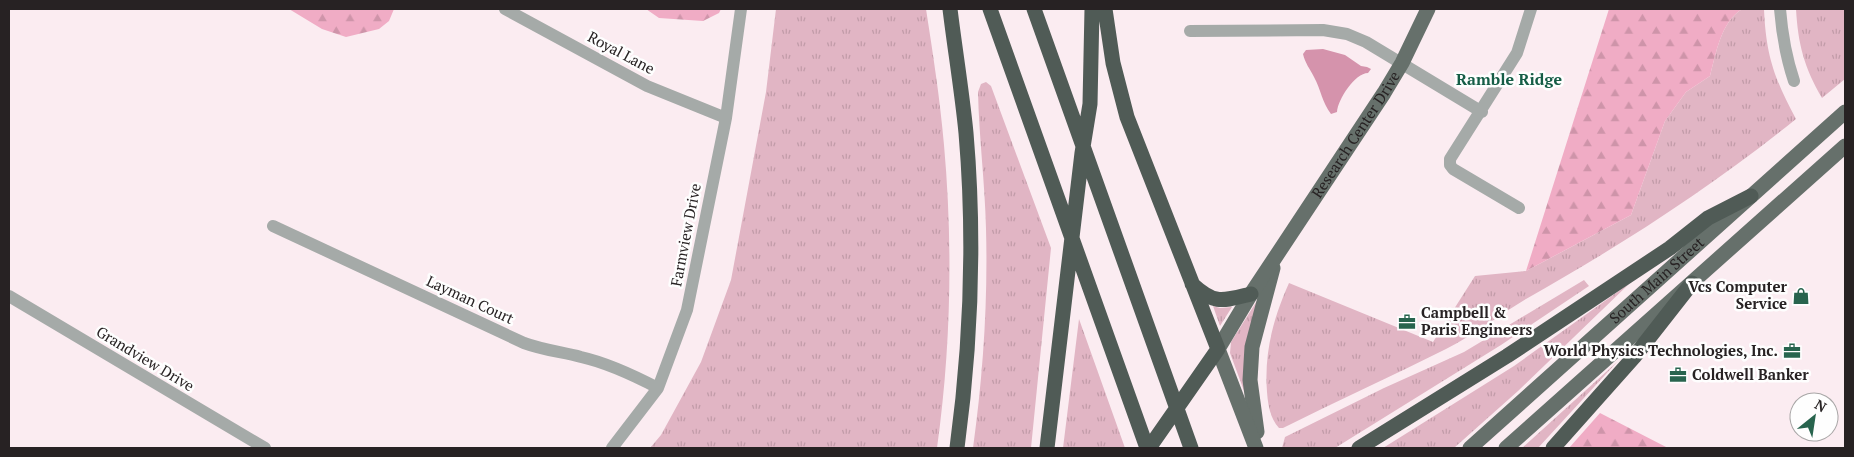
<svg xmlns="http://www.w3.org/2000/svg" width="1854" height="457" font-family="'PT Serif',serif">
  <defs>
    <pattern id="grass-tufts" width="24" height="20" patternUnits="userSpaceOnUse" patternTransform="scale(1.25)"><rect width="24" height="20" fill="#e1b5c4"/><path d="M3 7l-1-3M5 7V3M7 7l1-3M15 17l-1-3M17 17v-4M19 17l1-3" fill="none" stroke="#c19ba8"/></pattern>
    <pattern id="forest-firs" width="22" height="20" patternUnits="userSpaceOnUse" patternTransform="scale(1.25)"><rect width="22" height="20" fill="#f0acc5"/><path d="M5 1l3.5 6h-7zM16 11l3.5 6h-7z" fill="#ce94a9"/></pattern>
  </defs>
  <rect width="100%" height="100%" fill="#fbecf1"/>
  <!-- grass -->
  <path fill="url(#grass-tufts)" d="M776,9H926C933,54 940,99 944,145C953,245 951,348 937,448H650L661,435L701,362L731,280L766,92Z
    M1742,9H1764C1766,55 1774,78 1796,119C1712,187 1620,246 1526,299C1499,315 1474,335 1446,349C1392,376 1337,401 1283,428H1279C1270,418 1268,405 1267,392C1264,353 1273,319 1289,283L1433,342L1475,276L1526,271L1631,215L1665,121L1686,92L1710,76C1716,53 1721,22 1742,9Z
    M1796,9H1845V79L1822,98C1804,67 1798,44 1796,9Z
    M986,82L991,86L1051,248L1031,448H973C983,376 988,302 986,229C985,183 979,138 978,92L981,84Z
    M1584,280L1589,286L1501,345L1335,448H1282L1285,437L1384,388L1464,352Z
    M1630,283L1518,391L1454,448H1383L1514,366Z
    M1260,296L1247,399L1230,353L1231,342Z
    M1213,306L1220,308L1232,307L1220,326Z
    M1079,319L1125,448H1063Z
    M1617,362L1538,448H1522Z"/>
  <!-- forest -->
  <path fill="url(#forest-firs)" d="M289,9H288H394L389,21L379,29L346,37L322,29Z
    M646,9H721L719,13L703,21L659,18Z
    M1609,9H1742C1721,22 1716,53 1710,76L1686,92L1665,121L1631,215L1526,271Z
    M1600,413L1668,448H1569Z"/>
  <!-- water -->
  <path fill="#d593ac" d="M1323,49L1345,55L1361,66L1367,67L1371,69L1368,73C1355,73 1338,99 1337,112L1331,114C1322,102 1321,90 1314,77C1310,69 1305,63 1303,54L1306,50Z"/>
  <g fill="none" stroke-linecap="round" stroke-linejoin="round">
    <!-- minor -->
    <path stroke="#a5aaa8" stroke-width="12" d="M505,9L647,86L726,118
      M1780,9C1782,34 1786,57 1794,81
      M1190,31L1323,30L1347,34L1366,42L1482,112
      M1519,208L1453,169L1450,165V159L1517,53L1531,9
      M273,226L524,343C543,350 562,352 581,357C608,363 633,375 658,388
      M9,296L265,448
      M612,448L658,388L687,310L726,118L741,9"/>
    <!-- major -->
    <g stroke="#66706b" stroke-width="15">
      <path d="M1257,432L1250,380L1252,347L1273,268"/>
      <path id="s1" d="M1256,448L1218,349L1251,294L1384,93L1402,63L1428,9"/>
      <path id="s2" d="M1470,448L1845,112"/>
      <path d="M1506,448L1845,146"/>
    </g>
    <!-- highway -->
    <path stroke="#505b56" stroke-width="15" d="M950,9C955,50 962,92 966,133C975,238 971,344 957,448
      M990,9L1147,448
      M1034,9L1191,448
      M1105,9L1113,63L1127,117L1218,349L1149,448
      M1192,284C1215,305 1222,301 1251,294
      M1047,448L1082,153L1090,104L1092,9
      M1359,448L1507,356L1670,248L1708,218L1751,196
      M1553,448L1634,357L1692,283"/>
  </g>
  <!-- icons -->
  <defs>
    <g id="shop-bare" transform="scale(1.35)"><path d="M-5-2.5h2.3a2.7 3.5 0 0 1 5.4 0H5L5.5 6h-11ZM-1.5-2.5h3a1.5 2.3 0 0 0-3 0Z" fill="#28644e" stroke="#fefefe" stroke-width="2.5" paint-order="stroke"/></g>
    <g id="office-bare" transform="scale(1.35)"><path d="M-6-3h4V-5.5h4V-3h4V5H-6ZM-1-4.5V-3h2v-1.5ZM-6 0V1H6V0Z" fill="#28644e" stroke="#fefefe" stroke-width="2.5" paint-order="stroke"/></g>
  </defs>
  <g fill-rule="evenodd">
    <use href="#shop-bare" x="1801" y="296"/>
    <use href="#office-bare" x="1407" y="322"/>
    <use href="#office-bare" x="1792" y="351"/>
    <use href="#office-bare" x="1678" y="375"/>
  </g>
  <g text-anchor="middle" stroke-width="5" stroke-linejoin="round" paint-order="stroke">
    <!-- street labels -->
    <g font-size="15" fill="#272223" stroke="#fefefe">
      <text transform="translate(621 53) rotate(28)" y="5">Royal Lane</text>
      <text dy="5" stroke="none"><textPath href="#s1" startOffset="361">Research Center Drive</textPath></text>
      <text transform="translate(686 235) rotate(-79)" y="5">Farmview Drive</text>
      <text dy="5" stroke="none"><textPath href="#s2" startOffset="251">South Main Street</textPath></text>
      <text transform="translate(470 300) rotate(25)" y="5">Layman Court</text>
      <text transform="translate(145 359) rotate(31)" y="5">Grandview Drive</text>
    </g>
    <!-- poi labels -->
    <g font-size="15" font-weight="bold" fill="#272223" stroke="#fefefe" text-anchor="end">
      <text x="1787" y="292">Vcs Computer<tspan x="1787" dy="17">Service</tspan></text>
      <text x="1421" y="318" text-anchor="start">Campbell &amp;<tspan x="1421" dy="17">Paris Engineers</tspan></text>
      <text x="1778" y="356">World Physics Technologies, Inc.</text>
      <text x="1692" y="380" text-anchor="start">Coldwell Banker</text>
    </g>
    <!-- neighbourhood labels -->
    <g font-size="16" font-weight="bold" fill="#155d46" stroke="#fefefe">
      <text x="1509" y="85">Ramble Ridge</text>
    </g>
  </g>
  <!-- border -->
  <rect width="1854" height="457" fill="none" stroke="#272223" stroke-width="20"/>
  <!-- north arrow -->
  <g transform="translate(1814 417) rotate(30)"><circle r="24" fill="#fefefe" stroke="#a8a6a6"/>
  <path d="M0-4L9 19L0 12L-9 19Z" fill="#28644e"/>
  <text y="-8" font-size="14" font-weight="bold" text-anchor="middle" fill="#272223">N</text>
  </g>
</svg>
